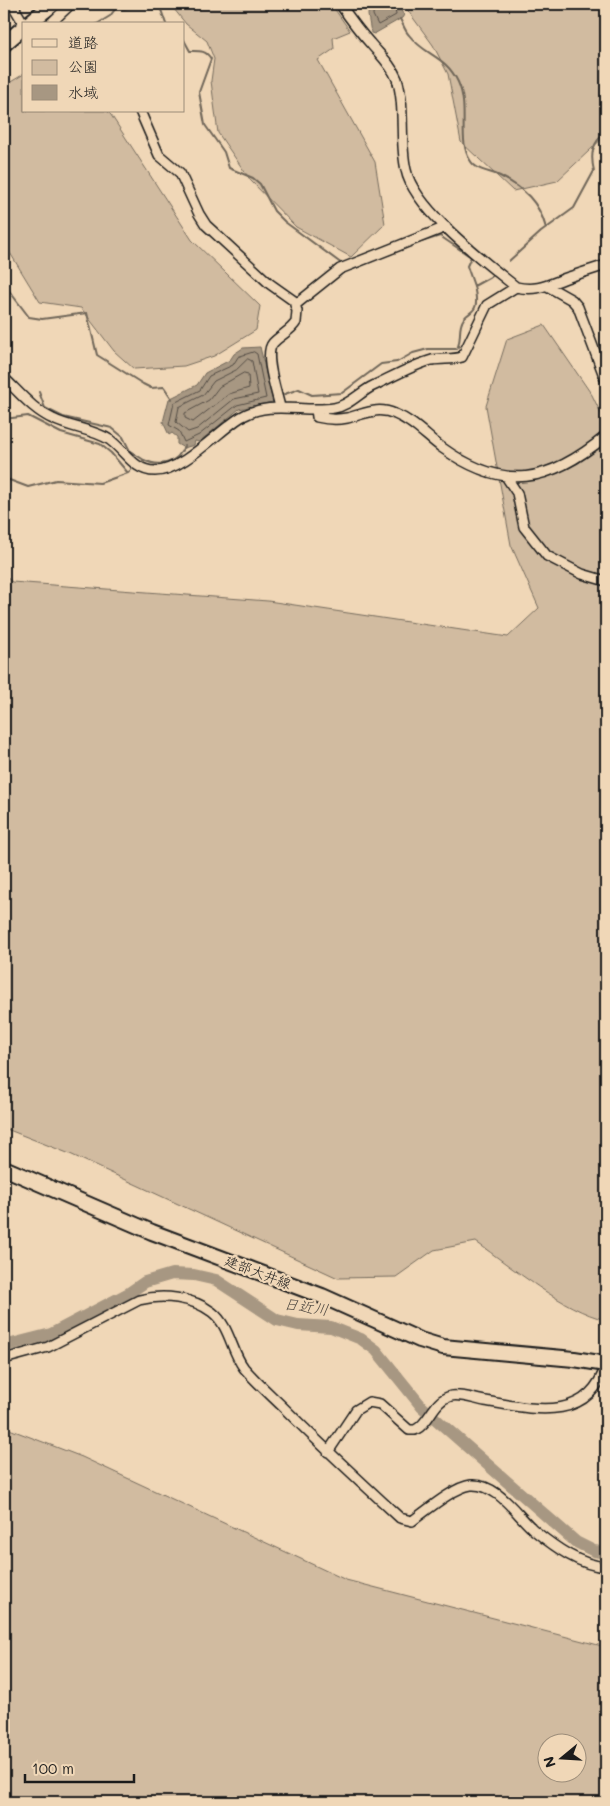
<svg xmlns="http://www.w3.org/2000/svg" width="610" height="1806" font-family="Mali,'Klee One',sans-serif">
  <rect width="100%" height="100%" fill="#f0d7b7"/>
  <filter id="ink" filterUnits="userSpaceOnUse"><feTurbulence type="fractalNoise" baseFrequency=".02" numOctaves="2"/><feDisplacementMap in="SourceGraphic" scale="10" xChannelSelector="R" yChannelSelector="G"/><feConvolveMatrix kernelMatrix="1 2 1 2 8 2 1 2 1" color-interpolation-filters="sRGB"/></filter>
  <g filter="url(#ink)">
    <!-- green -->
    <path fill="#d1bba0" stroke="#766c5e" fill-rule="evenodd" d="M170,4H331L350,31L333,38L334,49L318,60L375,162L385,224L351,257L296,227L251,181L218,133L211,81L214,59L207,41L186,24Z
      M403,4H603L606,8V135L557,181L513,191L461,142L448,74L433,45Z
      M24,74V111H107L111,115L192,240L260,306L256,330L214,356L184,366L134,369L114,351L81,308L40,302L4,243V86Z
      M544,325L592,395L606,424V1320C563,1310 513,1268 476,1242L434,1250L396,1277L338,1278L70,1154L4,1128V575L12,582L268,601L508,637L539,608L511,545L486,406L507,339Z
      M4,1427L82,1457L346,1580L606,1647V1802H4ZM548,1744H578V1774H548Z"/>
    <!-- water -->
    <path fill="#a79782" stroke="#6f6659" d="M113,4H143L125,9L114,8Z
      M369,4H399V8L404,15L402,18L374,34L371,33L368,15Z
      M260,347L273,402L239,409L199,442L195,441L194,445L184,448L177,444V437L172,433L169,435L163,422L169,399L197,385L205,373L230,360L234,354L243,348Z"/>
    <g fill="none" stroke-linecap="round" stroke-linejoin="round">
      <!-- shore -->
      <path stroke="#544d45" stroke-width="1" d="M374,4L373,15L378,25L396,15L394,4
        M254,352L257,354L266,398L237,405L199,435L184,442L179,431L169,425L174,403L200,390L209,376L233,365L238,357Z
        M248,359L252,361L258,394L234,399L197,429L188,432L176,422L179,407L203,395L214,381L236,370Z
        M244,373L248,374L249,388L229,394L193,422L185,418V413L209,400L219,387Z"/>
      <!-- stream -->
      <path stroke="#6f6659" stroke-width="2" d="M159,4L166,24
        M400,19C403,24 405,31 409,35C425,56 445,55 458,82C470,108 457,140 470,160C476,171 490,171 500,176C524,188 539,202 546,228
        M57,24H70
        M97,24L110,16L116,8
        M184,40L190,51C199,51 206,50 211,59L199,92L205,125L224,152L229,168L253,178L260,184L274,211L285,222L342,264
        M409,246L440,236L471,257L467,266L474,286
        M509,261L541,232L574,208L594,171C590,154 592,143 606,132
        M351,270L374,260
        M4,284L29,317L42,319L87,313L97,355L143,384L151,388L164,387L172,399
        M39,392L45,408L63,417L112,428L123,437L130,451L144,460
        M279,396L299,389L312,395L342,393L381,364L397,362L413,353L428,349H457C461,341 459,333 461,325C465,307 482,320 474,286L494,275
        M4,419L28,416L61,433L100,444L111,453L128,473L131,470
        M142,462L144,460C160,468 178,463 184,446
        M4,478L28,487L56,480L100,483L128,473"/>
      <!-- river -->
      <path stroke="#a79782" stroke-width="12" d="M4,1346L51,1334L129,1293L145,1282L172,1274L194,1275L216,1280L277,1320L298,1325L331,1327L361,1339L376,1350L422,1407L576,1542L594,1551L606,1553"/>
      <!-- street casing -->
      <g stroke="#1c1c1c" stroke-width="12">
        <path id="street" d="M16,4L15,9L24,24
          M340,4C349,17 359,31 370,43C380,55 391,64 397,79C406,108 399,140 406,170C414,209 485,262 516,287C538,292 549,284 569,277C581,273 594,269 606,265
          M50,24L71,4
          M140,111L159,155L180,173L199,214L206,225L270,284L294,301L297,311L296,322C291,331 280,335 273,343C263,354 277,393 280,407
          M549,287L572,300L578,307L606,381
          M295,305L340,269L446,227
          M4,378C19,392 33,410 53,419C71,428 93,429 110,440C125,451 134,471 155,471C183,471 218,431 241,417C270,400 303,413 334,408C349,406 360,392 373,386C392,377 413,365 432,360C442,358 453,360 462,357L487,305L516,287
          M316,409L317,417C326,419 337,420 347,418C365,414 377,406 395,414C413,421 426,436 441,447C505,493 549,483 606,436
          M507,478L517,493L524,527L547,556L582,574L606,581
          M4,1359L48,1347L139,1300C163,1294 192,1297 212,1312C230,1326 231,1351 244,1368C257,1383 273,1397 287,1411C324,1448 362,1483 400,1518L412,1521C426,1511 454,1487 471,1485C498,1483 517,1516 535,1531C555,1547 579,1565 606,1567
          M328,1452L356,1410L369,1402L380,1404L409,1430H415C430,1423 433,1400 451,1396C461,1394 474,1399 485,1401C532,1409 588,1424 606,1365"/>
      </g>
      <!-- primary casing -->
      <g stroke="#1c1c1c" stroke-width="18">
        <path id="primary" d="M28,24L53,4
          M4,44L24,27
          M4,1168L152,1232L322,1296L420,1340L443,1347L574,1359L606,1364"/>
      </g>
      <!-- street -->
      <use href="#street" stroke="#f0d7b7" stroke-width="9"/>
      <!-- primary -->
      <use href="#primary" stroke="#f0d7b7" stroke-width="14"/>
    </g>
  </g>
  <g text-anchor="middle" stroke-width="4.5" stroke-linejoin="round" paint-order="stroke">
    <!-- street labels -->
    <g font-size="14" fill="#1c1c1c" stroke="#f0d7b7">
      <text transform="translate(258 1272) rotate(21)" y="5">建部大井線</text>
    </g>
    <!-- water labels -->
    <g font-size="15" font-style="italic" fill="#4d4740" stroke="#f0d7b7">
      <text transform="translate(306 1307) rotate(9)" y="5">日近川</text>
    </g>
  </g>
  <!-- margin -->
  <rect width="610" height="1806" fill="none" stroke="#f0d7b7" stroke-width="20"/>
  <rect x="10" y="10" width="590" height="1786" fill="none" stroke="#1c1c1c" stroke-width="2" filter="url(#ink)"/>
  <!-- legend -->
  <rect x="22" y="22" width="162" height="90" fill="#f0d7b7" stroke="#9b8c79"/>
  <rect x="32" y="39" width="25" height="8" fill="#f0d7b7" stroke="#9b8c79"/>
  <text x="68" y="48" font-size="15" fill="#1c1c1c">道路</text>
  <rect x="32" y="60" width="25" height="15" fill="#d1bba0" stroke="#9b8c79"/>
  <text x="68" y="72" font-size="15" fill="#1c1c1c">公園</text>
  <rect x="32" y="85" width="25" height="15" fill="#a79782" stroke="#9b8c79"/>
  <text x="68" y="98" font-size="15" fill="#1c1c1c">水域</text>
  <!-- north arrow -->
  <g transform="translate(562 1758) rotate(252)"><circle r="24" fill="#f0d7b7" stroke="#9b8c79"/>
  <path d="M0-4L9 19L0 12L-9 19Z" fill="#1c1c1c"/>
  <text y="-8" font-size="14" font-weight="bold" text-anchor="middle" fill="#1c1c1c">N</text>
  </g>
  <!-- scale -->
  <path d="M25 1774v8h109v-8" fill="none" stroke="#1c1c1c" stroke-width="2.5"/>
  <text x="32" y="1774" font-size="15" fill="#1c1c1c" stroke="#f0d7b7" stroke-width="4" paint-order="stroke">100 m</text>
</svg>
